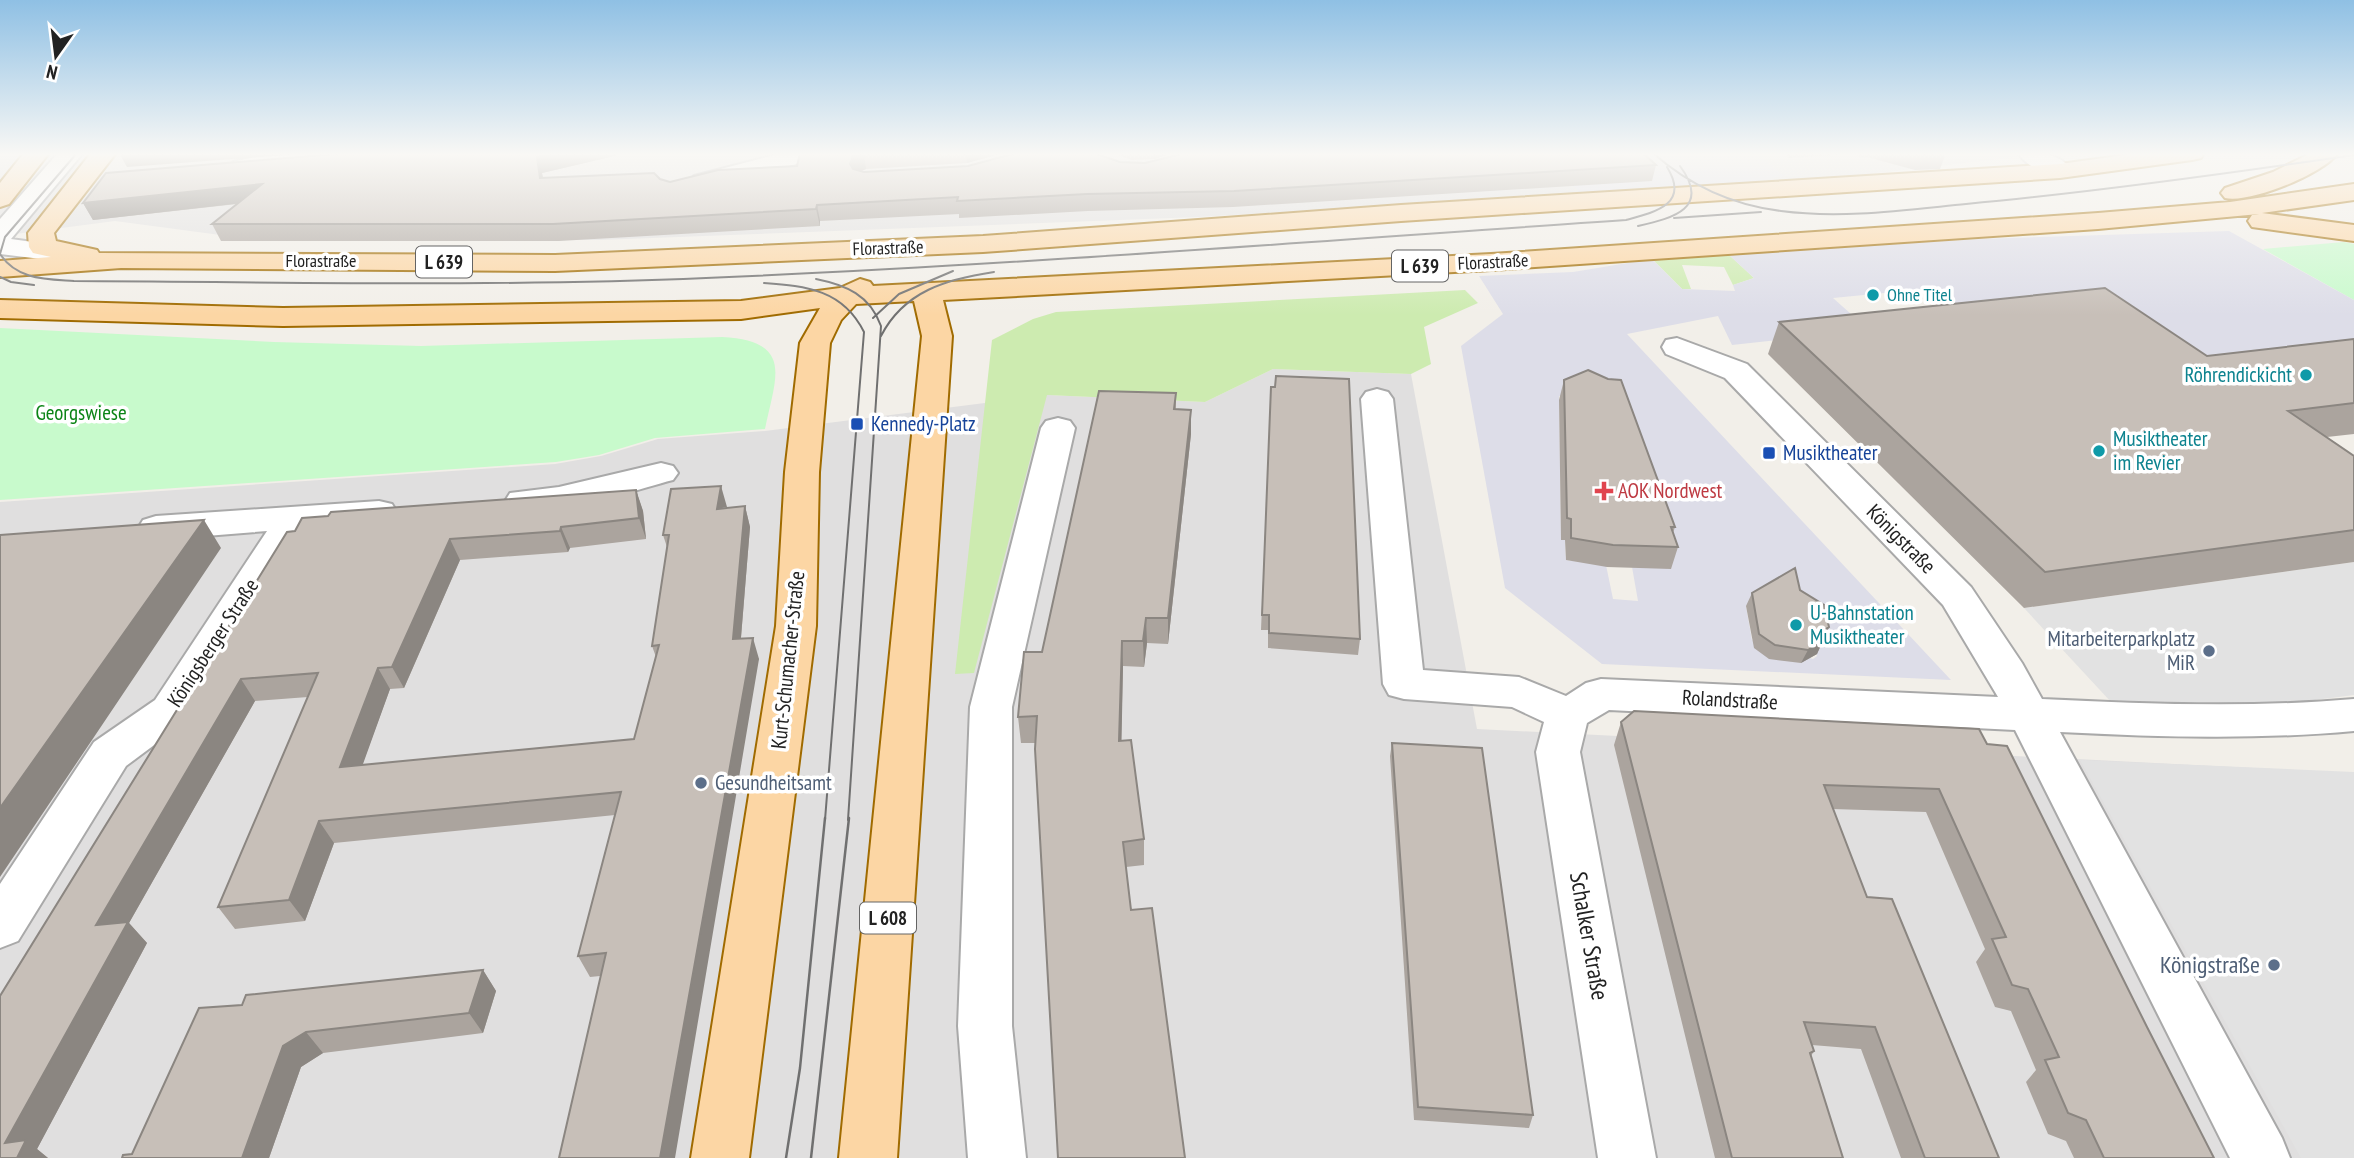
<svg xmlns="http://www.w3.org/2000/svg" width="2354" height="1158" font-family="'PT Sans Narrow',sans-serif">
  <rect width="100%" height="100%" fill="#f2efe9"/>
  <!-- residential -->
  <path fill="#e0dfdf" d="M0,153H2051L1808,181L1198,217L599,240L243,238L115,221L0,236Z
    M1273,369L1411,374L1477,729L2354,773V1158H0V502L555,464L601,456L658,439L765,431L1047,395L1205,402Z"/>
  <!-- grass -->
  <path fill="#cdebb0" d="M1728,254L1754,278L1733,285L1724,267L1682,265L1691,289H1682L1652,259Z
    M1465,290L1478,303L1424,327L1431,364L1411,374L1273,369L1205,402L1047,395L974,673L955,674L992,340L1033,319L1056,312Z"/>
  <!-- park -->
  <path fill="#c8facc" d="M2344,242L2354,244V300L2263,249Z
    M0,328L274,342L421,346L722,337C794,341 776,376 765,429L655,438L599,455L556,462L0,500Z"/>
  <!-- parking -->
  <path fill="#e2e2e2" d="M2354,562V695L2285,704L2111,702L2024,608Z
    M2080,760L2354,772V1158H2301Z"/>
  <!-- plaza -->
  <path fill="#dddde8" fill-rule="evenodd" d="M1544,153H1755L1784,176L1734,185L1581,194Z
    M2229,231L2354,300V365L2188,386L1963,318L1925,289L1833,298L1869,330L1732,345L1718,316L1627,334L1951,680L1602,664L1505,588L1461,346L1503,314L1479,276L1573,272L1652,259L1682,289L1735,291L1733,285L1754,278L1728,254L1980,239ZM1559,396L1573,397L1671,568L1632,567L1638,601L1613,599L1606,565L1566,560L1565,540L1561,539ZM1746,606L1822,634L1827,637L1821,635L1815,646L1817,656L1813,659L1752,640Z"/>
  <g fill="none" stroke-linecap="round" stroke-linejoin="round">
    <!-- minor casing -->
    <g stroke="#a9a9a9" stroke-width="4">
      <path id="minor" d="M58,153H83L11,239L76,248L80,254L76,260L66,262L0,254V219Z
        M270,153H311L308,158L242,174L233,172L230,167L233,162Z
        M782,153H822L819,158L703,189L694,186L690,181L694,176Z
        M2018,153C2038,153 2060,152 2072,171L2069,176C2052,180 2027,167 2018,153Z
        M1677,338L1747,364L1971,587L2022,663L2042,699C2146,704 2250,708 2354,699V731C2256,740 2158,737 2060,732L2282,1138L2290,1158H2230L2015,730L1609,710L1587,723L1580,752L1656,1158H1598L1536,752L1544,722L1512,707L1404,699L1389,695L1383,684L1361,399L1366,392L1377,389L1388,392L1393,399L1423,670L1519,677L1566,696L1586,683L1601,679L1998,697L1943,605L1725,378L1666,354L1662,347L1666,340Z
        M1058,418L1070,421L1075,428L1012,707V1026L1026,1158H968L958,1026L970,707L1041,428L1046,421Z
        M661,463L673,466L678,473L673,480C630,491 553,519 510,509L505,501L510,493L559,487Z
        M379,501L392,504L397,512L392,520L305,529L185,722L126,766L18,941L0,948V884L94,742L155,700L267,531L156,540L143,536L138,528L143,520L156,516Z"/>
    </g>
    <!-- major casing -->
    <g stroke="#a06b00" stroke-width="4">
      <path id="major" d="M24,153H49L9,204L0,207V183Z
        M91,153H116L54,233L56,241L97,250L99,253L555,255L983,236L1401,205L2060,164L2140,153H2204L2201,158L2192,160L2060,178L1401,221L983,252L555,271L121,268L0,277V261L51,257L33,253L29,247L28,233Z
        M2311,153H2338C2323,174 2249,204 2225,198L2221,193L2225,188L2273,172Z
        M2354,184V200L2262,213L2354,225V241L2252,227L2248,221L2252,215L2259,214L2098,229L1491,270L943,300L952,336L897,1158H839L922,336L914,301L856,304L841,320L830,343L819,472L816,626L749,1158H691L776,626L785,472L800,343L820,308L741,319L283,326L0,318V300L283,308L741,301L840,288L860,279L870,282L873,286L1491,254L2098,213L2230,202Z"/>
    </g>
    <!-- minor -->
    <use href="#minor" fill="#fff" fill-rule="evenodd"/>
    <!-- major -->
    <use href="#major" fill="#fcd6a4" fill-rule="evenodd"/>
    <!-- tram-far1 -->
    <path stroke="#707070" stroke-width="2" d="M77,153L5,237L0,254C17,280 46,279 74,281C285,282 496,287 706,278C1013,265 1320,241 1626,220C1656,212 1690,204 1667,167
      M1653,153C1689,185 1732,205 1781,211C1842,219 1905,210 1966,204C2096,192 2225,174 2354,155
      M1674,218L1761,212
      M1638,226C1674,218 1711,208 1680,166
      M0,277L11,282L34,285
      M816,279C846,285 870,295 881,326L848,820
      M764,283C807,286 843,290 864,332L825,820
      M873,318L899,294L953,271
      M881,336C904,291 947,279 994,272"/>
    <!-- tram -->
    <path stroke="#707070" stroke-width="2.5" d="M786,1158L800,1068L825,818
      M811,1158L849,818"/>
  </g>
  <!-- wall -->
  <path fill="#aba49e" d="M346,153H627L542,173L543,178L660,179L670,182L797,166L800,153H1003L967,163L866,169L861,171L864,172L1120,162L1145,163L1656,165L1652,181L1233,207L1088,211L959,218V214L820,221V226L559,241H221L212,224L237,204L93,220L83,203Z
    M1112,153H1173L1154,159L1132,160Z
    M1782,153H1946L1940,169L1915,170L1867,157L1860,158L1856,154L1789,158L1784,153Z
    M1779,322L2207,356L2354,339V434L2327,437L2354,456V562L2024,608L1768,354Z
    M1564,380L1675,527L1673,533L1678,547L1671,569L1607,567L1566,560L1565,540H1561L1559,400Z
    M1271,387L1360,639L1358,655L1268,648V630H1261Z
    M1176,393V410H1191V434L1168,644L1147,643L1144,667L1123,666L1121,741L1144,839V865L1126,867L1131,910L1185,1158L1035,743H1021L1018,717L1042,652Z
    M636,490L643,511L646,539L570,548L568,552L460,560L404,688L390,689L362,765L634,739L656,657L652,646L667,547L663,535L727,508L745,506L750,527L741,638L759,659L600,976L590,977L578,956L615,815L334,843L305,921L235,929L218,907L308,697L255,701L129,923L147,943L37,1149L48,1158H0L287,532Z
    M1800,590L1829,627L1817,654L1801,663L1769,659L1754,648L1746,606L1752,593Z
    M1621,722L1979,729L2147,1027L2214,1158H2074L2066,1141L2048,1134L2026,1082L2036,1070L2011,1011L1995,1007L1976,962L1985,949L1926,812L1833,809L1867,897L1999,1158H1901L1861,1049L1812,1045L1814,1051L1811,1056L1843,1158H1715L1614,745Z
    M1392,743L1533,1115L1529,1128L1414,1120L1390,756Z
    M483,970L496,991L483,1033L323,1053L301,1067L269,1158H122L132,1154L242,1005Z"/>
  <!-- shaded-wall -->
  <path fill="#8b8681" d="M119,153H314L127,167Z
    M556,153H627L542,173L546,195L540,178L537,157Z
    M864,153L866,169L856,173L850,164L853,156Z
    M965,153H1003L967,163Z
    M1153,153H1173L1154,159Z
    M262,184L270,200L93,220L83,203Z
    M817,205L820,221V226L816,209Z
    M1191,410V434L1168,644V618Z
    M721,486L727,507L717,509Z
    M636,490L643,511L646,539L639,518Z
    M745,506L750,527L739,661L733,639Z
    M204,520L221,548L0,877V808Z
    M561,527L570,548L568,552L560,531Z
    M450,539L460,560L404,688L392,667Z
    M1146,618L1147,643L1144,667L1143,641Z
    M1829,627L1817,654L1801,663L1808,650L1821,632Z
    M753,638L759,659L675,1158H660Z
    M1122,641L1123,666L1121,767L1119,741Z
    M378,668L390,689L354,789L340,767Z
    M241,679L255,701L129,923L147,943L37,1149L48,1158H17L5,1143L96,925Z
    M319,821L334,843L305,921L289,900Z
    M483,970L496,991L483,1033L469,1013Z
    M306,1032L323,1053L301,1067L269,1158H242L283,1046Z"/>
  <!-- building -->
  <path fill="#c7bfb8" stroke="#8b8681" stroke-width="2" d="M346,153H556L537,157L540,178L654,173L660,179L670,182L718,170L797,166L800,153H871H864L853,156L850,164L853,169L864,172L968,166L1016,153H1094L1120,162L1145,163L1185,153H1643L1656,165L1234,191L1087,194L957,201L958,197L817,205L816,209L553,224H212L262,184L83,203L106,173Z
    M2105,288L2207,356L2354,339V403L2288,411L2354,456V530L2045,572L1779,322Z
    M1588,370L1608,379L1621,380L1675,527H1671L1678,547L1613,545L1571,538V519L1567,518L1564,380Z
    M1276,376L1349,379L1360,639L1269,633V615H1262L1271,387H1275Z
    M1099,391L1176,393L1174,409L1191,410L1168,618H1146L1143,641H1122L1119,741L1131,740L1144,839L1123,842L1131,910L1152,908L1185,1158H1058L1035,749L1037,716L1018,717L1024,652H1042Z
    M721,486L717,509L745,506L733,639L753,638L660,1158H559L606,953L578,956L621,792L319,821L289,900L218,907L318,673L241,679L96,925L128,922L5,1143L26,1140L17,1158H0V996L287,532L295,531L302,518L328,516L331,512L636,490L639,518L561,527L560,531L450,539L392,667L378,668L340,767L634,739L659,645L652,646L669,535H663L671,489Z
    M204,520L0,808V535Z
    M1795,568L1800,590L1824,605L1829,627L1821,632L1823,640L1808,650L1775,645L1759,634L1752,593Z
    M1634,711L1979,729L1987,744L2007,746L2147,1027L2214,1158H2104L2086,1120L2068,1113L2045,1060L2059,1057L2028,989L2012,985L1992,939L2006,937L1939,789L1824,785L1867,897L1892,899L1999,1158H1925L1875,1027L1804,1022L1814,1051L1810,1053L1843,1158H1732L1621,722Z
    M1392,743L1482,748L1533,1115L1418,1107Z
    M483,970L469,1013L306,1032L283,1046L242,1158H122L123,1155L132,1154L199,1008L242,1005L246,995Z"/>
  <!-- sky -->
  <linearGradient id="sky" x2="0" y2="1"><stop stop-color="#8fc0e4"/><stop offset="0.49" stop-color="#f9f8f5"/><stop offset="1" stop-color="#f9f8f5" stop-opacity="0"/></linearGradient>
  <rect width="2354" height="315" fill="url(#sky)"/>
  <!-- markers -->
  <g fill="#0f9aa8" stroke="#fff" stroke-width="2.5">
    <circle cx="1873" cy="295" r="7"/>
    <circle cx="2306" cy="375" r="7"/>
    <circle cx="2099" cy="451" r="7"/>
    <circle cx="1796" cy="625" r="7"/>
  </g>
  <g fill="#1a4fb4" stroke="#fff" stroke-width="2.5">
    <rect x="850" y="417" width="14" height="14" rx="3.5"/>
    <rect x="1762" y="446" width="14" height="14" rx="3.5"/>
  </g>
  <path fill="#e0444e" stroke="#fff" stroke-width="2.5" d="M1600.5 480.5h7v7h7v7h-7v7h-7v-7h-7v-7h7z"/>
  <g fill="#5c6f8a" stroke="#fff" stroke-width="2.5">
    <circle cx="2209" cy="651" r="7"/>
    <circle cx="701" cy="783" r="7"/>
    <circle cx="2274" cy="965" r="7"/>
  </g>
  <g text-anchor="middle" stroke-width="7" stroke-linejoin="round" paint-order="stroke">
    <!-- far-street labels -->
    <g font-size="18" fill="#222" stroke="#fff">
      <text transform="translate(888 248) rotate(-2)" y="6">Florastraße</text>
      <text x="321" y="267">Florastraße</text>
      <text transform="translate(1493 262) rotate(-3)" y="6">Florastraße</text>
    </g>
    <!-- far-culture labels -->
    <g font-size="18" fill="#0d838f" stroke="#fff" text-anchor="start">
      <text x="1887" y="301">Ohne Titel</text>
    </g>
    <!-- shield labels -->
    <g fill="#fff" stroke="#646464" stroke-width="2">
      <rect x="416" y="246.5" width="56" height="31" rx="5"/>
      <rect x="1392" y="250.5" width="56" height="31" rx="5"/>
      <rect x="860" y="902.5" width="56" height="31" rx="5"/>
    </g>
    <g font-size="19" font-weight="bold" fill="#222">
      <text x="444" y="269">L 639</text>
      <text x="1420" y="273">L 639</text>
      <text x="888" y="925">L 608</text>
    </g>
    <!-- culture labels -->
    <g font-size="21" fill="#0d838f" stroke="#fff" text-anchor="start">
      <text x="2292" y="382" text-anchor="end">Röhrendickicht</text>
      <text x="2113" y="446">Musiktheater<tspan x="2113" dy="24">im Revier</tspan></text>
      <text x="1810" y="620">U-Bahnstation<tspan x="1810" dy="24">Musiktheater</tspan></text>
    </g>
    <!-- park labels -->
    <g font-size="21" fill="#0c8416" stroke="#fff">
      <text x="81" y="420">Georgswiese</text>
    </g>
    <!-- transit labels -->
    <g font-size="21" fill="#164399" stroke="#fff" text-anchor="start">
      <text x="871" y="431">Kennedy-Platz</text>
      <text x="1783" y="460">Musiktheater</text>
    </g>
    <!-- health labels -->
    <g font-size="21" fill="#be3a42" stroke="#fff" text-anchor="start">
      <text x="1618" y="498">AOK Nordwest</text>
    </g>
    <!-- street labels -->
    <g font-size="21" fill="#222" stroke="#fff">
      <text transform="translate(1901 539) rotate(45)" y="7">Königstraße</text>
      <text transform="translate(213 643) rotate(-57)" y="7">Königsberger Straße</text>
      <text transform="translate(788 660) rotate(-84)" y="7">Kurt-Schumacher-Straße</text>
      <text transform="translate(1730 700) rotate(3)" y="7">Rolandstraße</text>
    </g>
    <!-- service labels -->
    <g font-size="21" fill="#4e5e75" stroke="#fff" text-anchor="end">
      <text x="2195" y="646">Mitarbeiterparkplatz<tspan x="2195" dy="24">MiR</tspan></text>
      <text x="715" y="790" text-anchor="start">Gesundheitsamt</text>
    </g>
    <!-- near-street labels -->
    <g font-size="24" fill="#222" stroke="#fff">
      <text transform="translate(1589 936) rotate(80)" y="8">Schalker Straße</text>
    </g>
    <!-- near-service labels -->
    <g font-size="24" fill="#4e5e75" stroke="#fff" text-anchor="end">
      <text x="2260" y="973">Königstraße</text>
    </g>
  </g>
  <!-- north arrow -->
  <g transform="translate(56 56) rotate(194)" stroke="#ffffff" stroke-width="5" paint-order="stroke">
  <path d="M0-5L12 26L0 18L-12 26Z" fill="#222222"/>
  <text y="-10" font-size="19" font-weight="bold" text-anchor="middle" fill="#222222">N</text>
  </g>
</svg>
